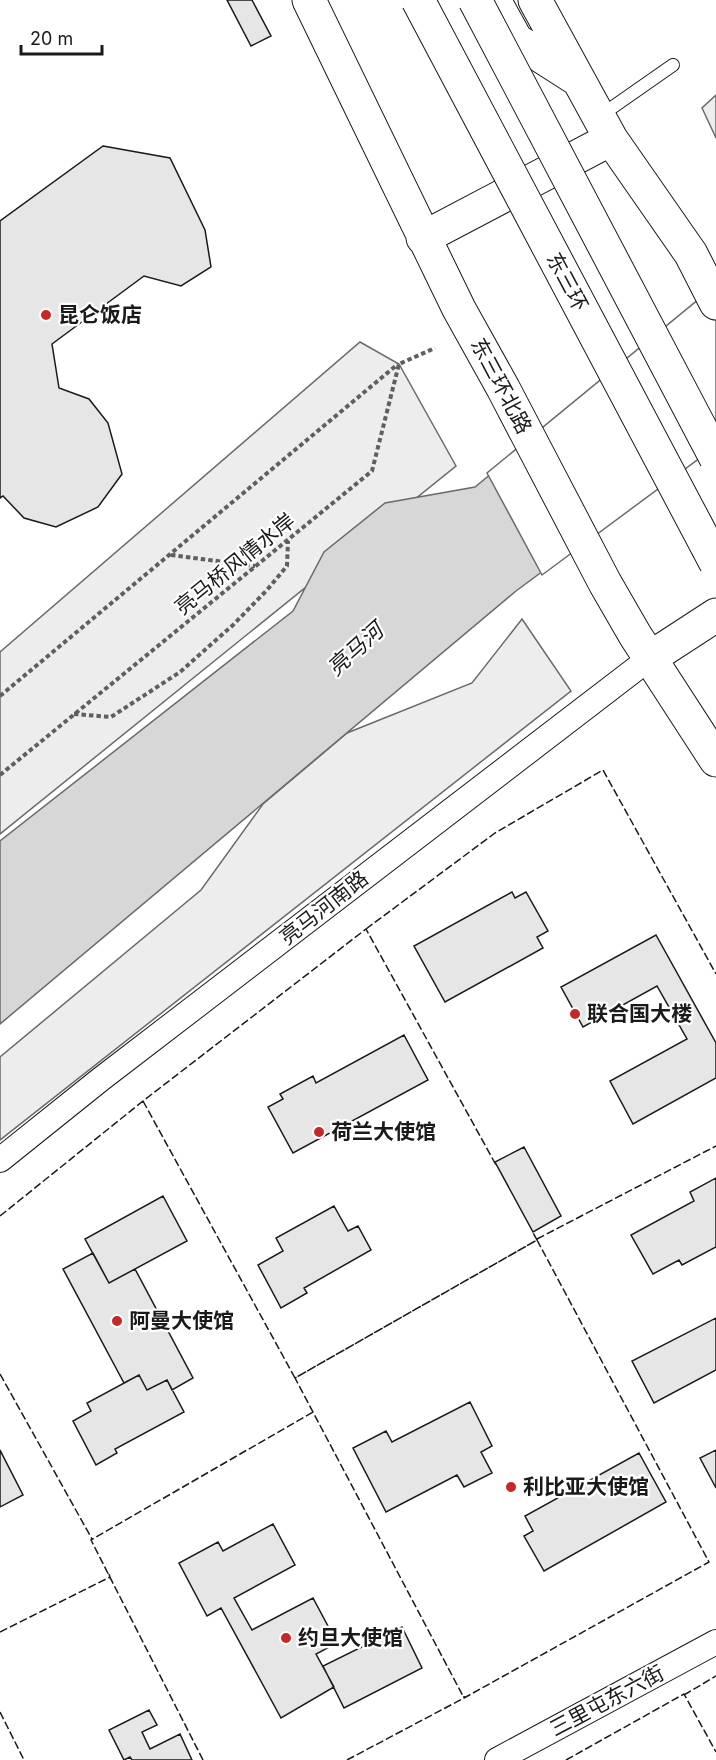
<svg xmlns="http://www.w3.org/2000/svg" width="716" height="1760" font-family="Inter,'Noto Sans SC',sans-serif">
  <rect width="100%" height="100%" fill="#fff"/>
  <!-- green -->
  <path fill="#ededed" stroke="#6a6a6a" stroke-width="1.5" d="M716,95V138L702,108Z
    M360,342L399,364L456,466L0,834V652Z
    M522,619L571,691L0,1140V1057L201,890L263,804L347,733L472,683Z"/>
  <!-- water -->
  <path fill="#d7d7d7" stroke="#6a6a6a" stroke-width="1.5" d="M716,288V443L516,591L0,1024V841L293,611L324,552L385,503L475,487Z"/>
  <!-- pier -->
  <path fill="#fff" stroke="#6a6a6a" stroke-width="1.5" d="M716,285V446L542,575L487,473Z"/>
  <!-- building -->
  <path fill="#e6e6e6" stroke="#1a1a1a" stroke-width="1.5" d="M227,0H252L271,36L251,46Z
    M103,146L170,158L205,230L211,267L181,286L144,276L52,344L59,388L89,399L108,423L122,474L98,507L56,527L24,518L3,496L0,498V221Z
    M512,892L515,898L526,892L548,931L537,937L543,948L445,1002L414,946Z
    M656,935L716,1043V1078L633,1124L610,1081L687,1039L657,986L583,1027L561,987Z
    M404,1035L428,1080L293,1153L268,1107L283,1099L280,1094L313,1076L316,1083Z
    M524,1147L561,1216L533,1232L495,1162Z
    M716,1178V1247L682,1265L679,1260L653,1274L631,1235L694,1201L690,1192Z
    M163,1196L187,1241L109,1283L85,1239Z
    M334,1206L348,1231L358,1226L371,1250L304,1288L307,1293L281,1308L258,1265L283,1251L276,1238Z
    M93,1253L109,1283L135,1269L193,1378L172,1390L167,1380L147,1390L139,1375L124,1383L63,1269Z
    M716,1318V1370L654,1403L632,1361Z
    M139,1375L147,1390L167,1380L184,1412L115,1449L117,1453L96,1465L73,1421L91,1411L87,1403Z
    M470,1402L492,1446L481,1452L492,1473L464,1487L457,1475L386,1512L353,1448L386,1431L392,1442Z
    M0,1450L23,1495L0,1507Z
    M716,1450V1488L700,1458Z
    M639,1453L666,1502L544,1571L524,1536L533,1531L525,1516Z
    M273,1524L295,1565L234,1598L252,1630L313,1598L337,1643L316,1654L334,1687L281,1718L221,1608L207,1616L179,1563L218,1542L223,1551Z
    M402,1627L422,1668L344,1708L323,1666Z
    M149,1710L157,1725L142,1732L150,1749L180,1734L192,1760H132L130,1757L124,1760L109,1730Z"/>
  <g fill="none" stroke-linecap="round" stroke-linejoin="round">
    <!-- lane casing -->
    <g stroke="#1a1a1a" stroke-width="14">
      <path id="lane" d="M600,116L673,65"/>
    </g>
    <!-- street casing -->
    <g stroke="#1a1a1a" stroke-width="26">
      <path id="street" d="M0,1160L101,1079L650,658
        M497,1760L716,1642"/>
    </g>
    <!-- secondary casing -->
    <g stroke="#1a1a1a" stroke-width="35">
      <path id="secondary" d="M309,0L459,309L503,388L605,583L635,635L716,760
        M494,0L516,40L577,79
        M535,0L611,139L691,254L716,303
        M423,238L611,139
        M650,658L716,615"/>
    </g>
    <!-- path -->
    <path stroke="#5f5f5f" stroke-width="4" stroke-dasharray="4.5 3" stroke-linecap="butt" d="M171,555L255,566
      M0,696L398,364
      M74,714L111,717L180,672L233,625L267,590L287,566L288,541
      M0,775L372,471L399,364L435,348"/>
    <!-- lane -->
    <use href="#lane" stroke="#fff" stroke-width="12"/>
    <!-- street -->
    <use href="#street" stroke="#fff" stroke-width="24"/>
    <!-- secondary -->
    <use href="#secondary" stroke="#fff" stroke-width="33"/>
    <!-- highway-bridge casing -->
    <g stroke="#1a1a1a" stroke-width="35" stroke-linecap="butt">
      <path id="highway-bridge" d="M418,0L716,563
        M475,0L716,458"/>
    </g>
    <!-- highway-bridge -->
    <use href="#highway-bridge" stroke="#fff" stroke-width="33"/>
    <!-- fence -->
    <path stroke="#1a1a1a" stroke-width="1.5" stroke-dasharray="8 3" stroke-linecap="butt" d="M366,929L495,833L603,770L716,974
      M143,1101L295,1378L537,1240L532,1231
      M0,1216L143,1101L366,929L496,1165
      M537,1239L716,1146
      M537,1240L709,1562L464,1698L295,1378Z
      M0,1374L92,1539
      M0,1632L110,1577L109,1574
      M684,1695L716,1676
      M0,1712L24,1760
      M203,1760L91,1540L313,1412
      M347,1760L464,1698V1696
      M566,1760L684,1694L716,1752"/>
  </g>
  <!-- markers -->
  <g fill="#c62828" stroke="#fff" stroke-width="2">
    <circle cx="46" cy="315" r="6"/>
    <circle cx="575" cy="1014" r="6"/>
    <circle cx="319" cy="1132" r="6"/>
    <circle cx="117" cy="1321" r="6"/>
    <circle cx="511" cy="1487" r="6"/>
    <circle cx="286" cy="1638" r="6"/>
  </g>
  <g text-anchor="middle" stroke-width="4.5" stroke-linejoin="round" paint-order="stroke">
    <!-- street labels -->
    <g font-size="21" fill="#1a1a1a" stroke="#fff">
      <text transform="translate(567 282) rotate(62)" y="7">东三环</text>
      <text transform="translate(501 386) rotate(62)" y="7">东三环北路</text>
      <text transform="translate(235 564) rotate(-39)" y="7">亮马桥风情水岸</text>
      <text transform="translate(324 908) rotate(-38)" y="7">亮马河南路</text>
      <text transform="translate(607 1701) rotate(-28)" y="7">三里屯东六街</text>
    </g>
    <!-- poi labels -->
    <g font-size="21" font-weight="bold" fill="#1a1a1a" stroke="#fff" text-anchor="start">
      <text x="58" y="322">昆仑饭店</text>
      <text x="587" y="1021">联合国大楼</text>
      <text x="331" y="1139">荷兰大使馆</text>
      <text x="129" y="1328">阿曼大使馆</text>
      <text x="523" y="1494">利比亚大使馆</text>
      <text x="298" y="1645">约旦大使馆</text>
    </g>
    <!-- water labels -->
    <g font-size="22" font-style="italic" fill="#1a1a1a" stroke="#fff">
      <text transform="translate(355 649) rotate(-42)" y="8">亮马河</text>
    </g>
  </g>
  <!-- scale -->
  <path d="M21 45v9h81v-9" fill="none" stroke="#1a1a1a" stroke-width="3"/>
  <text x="30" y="45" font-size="18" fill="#1a1a1a" stroke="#ffffff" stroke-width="4.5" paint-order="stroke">20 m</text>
</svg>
